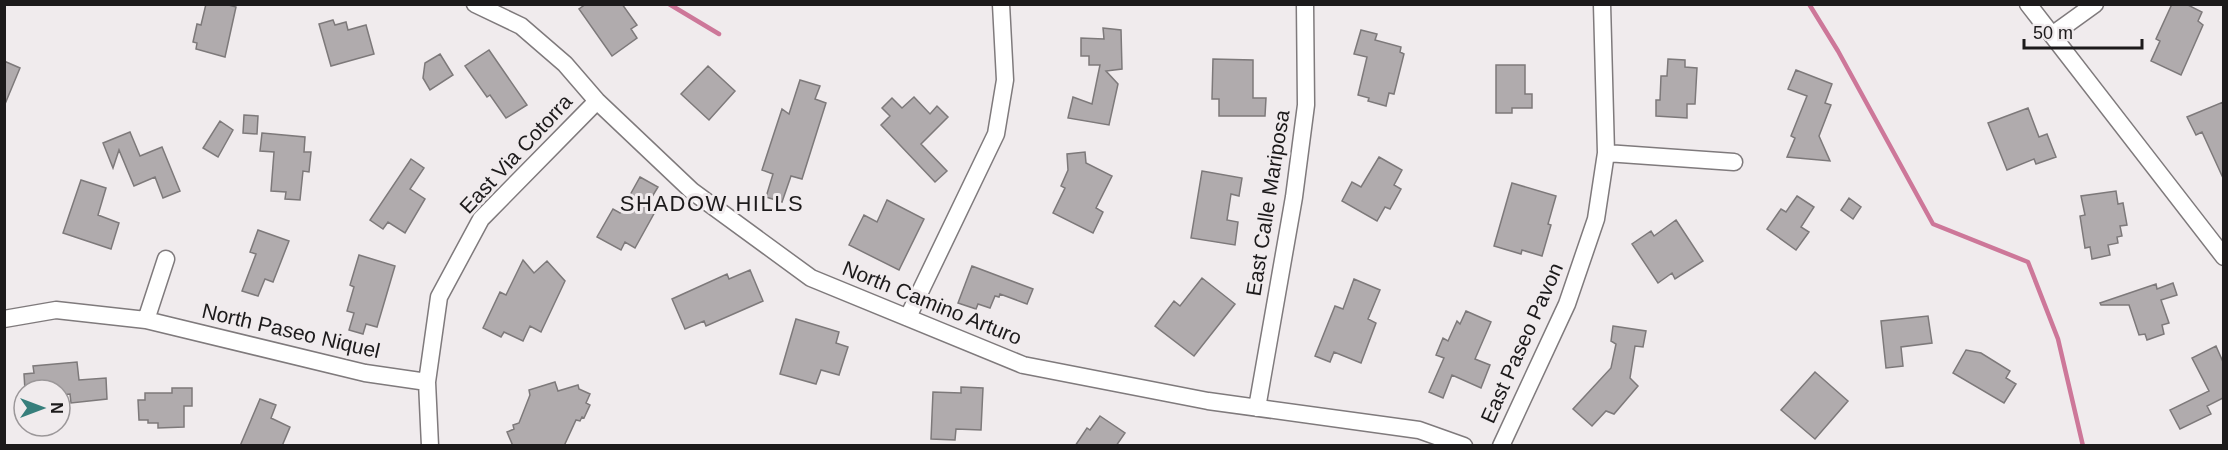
<svg xmlns="http://www.w3.org/2000/svg" width="2228" height="450" font-family="Helvetica,sans-serif">
  <rect width="100%" height="100%" fill="#f0ebed"/>
  <g fill="none" stroke-linecap="round" stroke-linejoin="round">
    <!-- stream -->
    <path stroke="#cd7799" stroke-width="4.5" d="M669,4L719,34
      M1809,4L1838,51L1933,224L2028,262L2058,339L2083,446"/>
  </g>
  <!-- building -->
  <path fill="#b0abad" stroke="#7d797a" stroke-width="1.5" d="M206,4H225L236,7L225,57L196,49L197,43L193,42L197,24L201,25Z
    M586,4H622L637,25L631,29L637,38L612,56L579,9Z
    M2172,4H2186L2202,12L2198,21L2203,25L2181,75L2151,61L2160,41L2156,39Z
    M333,20L335,25L346,22L348,30L366,25L374,54L331,66L319,24Z
    M1103,28L1121,30L1122,69L1106,71L1118,84L1109,125L1068,118L1073,97L1092,104L1100,65H1089V56H1081V38L1104,39Z
    M1361,30L1377,34L1375,40L1401,47L1400,52L1404,54L1394,94L1389,93L1386,106L1368,101L1369,98L1358,95L1367,57L1354,54Z
    M489,50L527,105L506,118L490,95L487,97L465,66Z
    M440,54L453,75L430,90L423,78L425,63Z
    M1213,59L1253,60V98H1266L1265,116H1219V99H1212Z
    M1668,59L1685,60V67L1697,68L1695,104H1687V118L1656,116V100H1660L1661,76H1667Z
    M4,61L20,68L5,104H4Z
    M1496,65H1525V94H1532V108H1512V113H1496Z
    M708,66L735,91L709,120L681,94Z
    M1796,70L1832,84L1825,103L1831,105L1819,136L1830,161L1787,157L1795,138L1791,136L1807,96L1788,89Z
    M800,80L820,86L815,99L826,103L802,179L791,176L782,202L766,197L773,174L762,170L782,109L789,114Z
    M914,97L930,114L937,106L948,117L921,144L947,171L935,182L881,125L890,116L882,108L892,98L902,108Z
    M2223,102V178L2202,132L2196,135L2187,117Z
    M2028,108L2039,137L2047,134L2056,157L2036,164L2034,159L2007,170L1988,123Z
    M244,115L258,116L257,134L243,133Z
    M220,121L233,130L218,157L203,148Z
    M130,132L140,156L162,147L180,191L163,198L155,177L134,186L119,150L113,168L103,143Z
    M262,133L305,137L304,152H311L309,172L303,171L300,200L285,199L286,192L271,191L274,152L260,151Z
    M1085,152L1086,163L1112,176L1096,208L1103,212L1093,233L1053,213L1065,188L1061,186L1068,170L1067,154Z
    M1379,157L1402,170L1394,185L1401,189L1390,209L1385,207L1377,221L1342,201L1352,182L1361,187Z
    M411,159L424,168L410,189L425,199L405,233L388,222L383,229L370,220Z
    M1202,171L1242,178L1239,196L1231,194L1227,220L1238,222L1235,245L1191,238Z
    M640,177L658,187L647,205L656,210L635,248L625,242L621,250L597,237L613,209L620,213Z
    M81,180L106,188L98,215L119,223L111,249L63,233Z
    M1512,183L1556,196L1548,224L1551,225L1542,256L1522,250L1521,254L1494,246Z
    M2116,191L2118,204L2123,203L2127,225L2120,226L2122,236L2117,237L2118,243L2108,245L2110,255L2092,259L2090,247L2085,248L2080,216L2085,215L2081,196Z
    M1797,196L1814,207L1801,227L1809,232L1796,250L1767,229L1781,209L1786,212Z
    M1849,198L1861,207L1853,219L1841,210Z
    M887,200L924,219L899,270L849,245L864,215L877,222Z
    M1676,220L1703,261L1675,279L1672,273L1658,283L1632,244L1651,231L1654,236Z
    M258,230L289,241L273,282L265,279L258,296L242,291L256,254L250,252Z
    M359,255L395,266L377,327L366,324L363,334L349,330L354,313L347,311L354,287L350,285Z
    M523,260L534,273L547,261L565,281L541,332L530,326L523,341L504,332L501,337L483,328L500,292L506,295Z
    M972,266L1033,289L1027,304L1000,294L999,297L995,296L990,308L978,304L976,309L958,303Z
    M750,270L763,301L706,326L704,321L685,329L672,299L727,274L729,279Z
    M1202,278L1235,304L1194,356L1155,326L1174,301L1180,306Z
    M1354,279L1380,290L1368,319L1376,323L1361,363L1334,352L1330,362L1315,356L1335,306L1343,309Z
    M2173,283L2177,295L2161,300L2169,323L2162,325L2164,334L2147,340L2145,334L2139,335L2129,305H2101L2100,303L2156,284L2157,289Z
    M1466,311L1491,322L1475,359L1490,365L1481,388L1452,375L1443,398L1429,392L1444,358L1436,355L1443,338L1448,341L1457,321L1460,324Z
    M1928,316L1932,343L1901,347L1903,366L1886,368L1881,321Z
    M796,319L839,332L836,343L848,347L839,375L821,370L816,384L780,374Z
    M1613,326L1646,331L1643,347L1635,346L1630,378L1638,386L1614,414L1606,411L1592,426L1573,409L1611,368L1616,344L1611,341Z
    M2216,346L2223,362V398L2207,406L2211,414L2180,429L2170,410L2209,391L2192,358Z
    M1966,350L1981,353L2010,371L2006,378L2016,384L2004,403L1953,373Z
    M77,362L79,380L106,378L107,399L71,403L70,394L60,395V390H25L24,374L34,373L33,366Z
    M1815,372L1848,401L1815,439L1781,410Z
    M555,382L558,391L578,385L579,389L590,394L586,403L590,405L584,418L582,417L580,421L576,420L564,446H513L507,432L514,429L513,425L519,423L530,395L529,390Z
    M961,387L983,388L981,430L956,429L955,440L931,439L933,392L961,393Z
    M172,388H192V406H184V427L158,428V423H148V420H139L138,400H145V393H172Z
    M260,399L276,405L271,418L290,427L282,446H240Z
    M1100,416L1125,433L1116,446H1075L1087,428L1090,430Z"/>
  <g fill="none" stroke-linecap="round" stroke-linejoin="round">
    <!-- street casing -->
    <g stroke="#7f7a7c" stroke-width="19">
      <path id="street" d="M475,4L521,26L565,64L597,101L692,191L811,278L1023,365L1208,401L1419,430L1464,446
        M2028,4L2224,257
        M2052,35L2095,4
        M1606,153L1734,162
        M908,317L996,134L1005,80L1001,4
        M4,319L56,310L146,320L365,373L427,382
        M146,320L166,259
        M1257,408L1294,197L1306,105L1305,4
        M430,446L427,382L439,297L481,219L597,101
        M1501,446L1567,304L1596,219L1606,153L1602,4"/>
    </g>
    <!-- street -->
    <use href="#street" stroke="#fff" stroke-width="16"/>
  </g>
  <g text-anchor="middle" stroke-width="6" stroke-linejoin="round" paint-order="stroke">
    <!-- street labels -->
    <g font-size="21" fill="#1c1a1b" stroke="#f0ebed">
      <text transform="translate(516 154) rotate(-47)" y="7">East Via Cotorra</text>
      <text transform="translate(1268 203) rotate(-81)" y="7">East Calle Mariposa</text>
      <text transform="translate(932 303) rotate(22)" y="7">North Camino Arturo</text>
      <text transform="translate(291 331) rotate(13)" y="7">North Paseo Niquel</text>
      <text transform="translate(1522 343) rotate(-66)" y="7">East Paseo Pavon</text>
    </g>
    <!-- neighbourhood labels -->
    <g font-size="22" letter-spacing="1.5" fill="#1c1a1b" stroke="#f0ebed">
      <text x="712" y="211">SHADOW HILLS</text>
    </g>
  </g>
  <!-- border -->
  <rect width="2228" height="450" fill="none" stroke="#1c1a1b" stroke-width="12"/>
  <!-- north arrow -->
  <g transform="translate(42 408) rotate(90)"><circle r="28" fill="#f0ebed" stroke="#9b9799" stroke-width="1.5"/>
  <path d="M0-4.5L10 22L0 15L-10 22Z" fill="#377f7c"/>
  <text y="-9" font-size="16" font-weight="bold" text-anchor="middle" fill="#1c1a1b">N</text>
  </g>
  <!-- scale -->
  <path d="M2024 39v9h118v-9" fill="none" stroke="#1c1a1b" stroke-width="3"/>
  <text x="2033" y="39" font-size="18" fill="#1c1a1b" stroke="#f0ebed" stroke-width="4.5" paint-order="stroke">50 m</text>
</svg>
